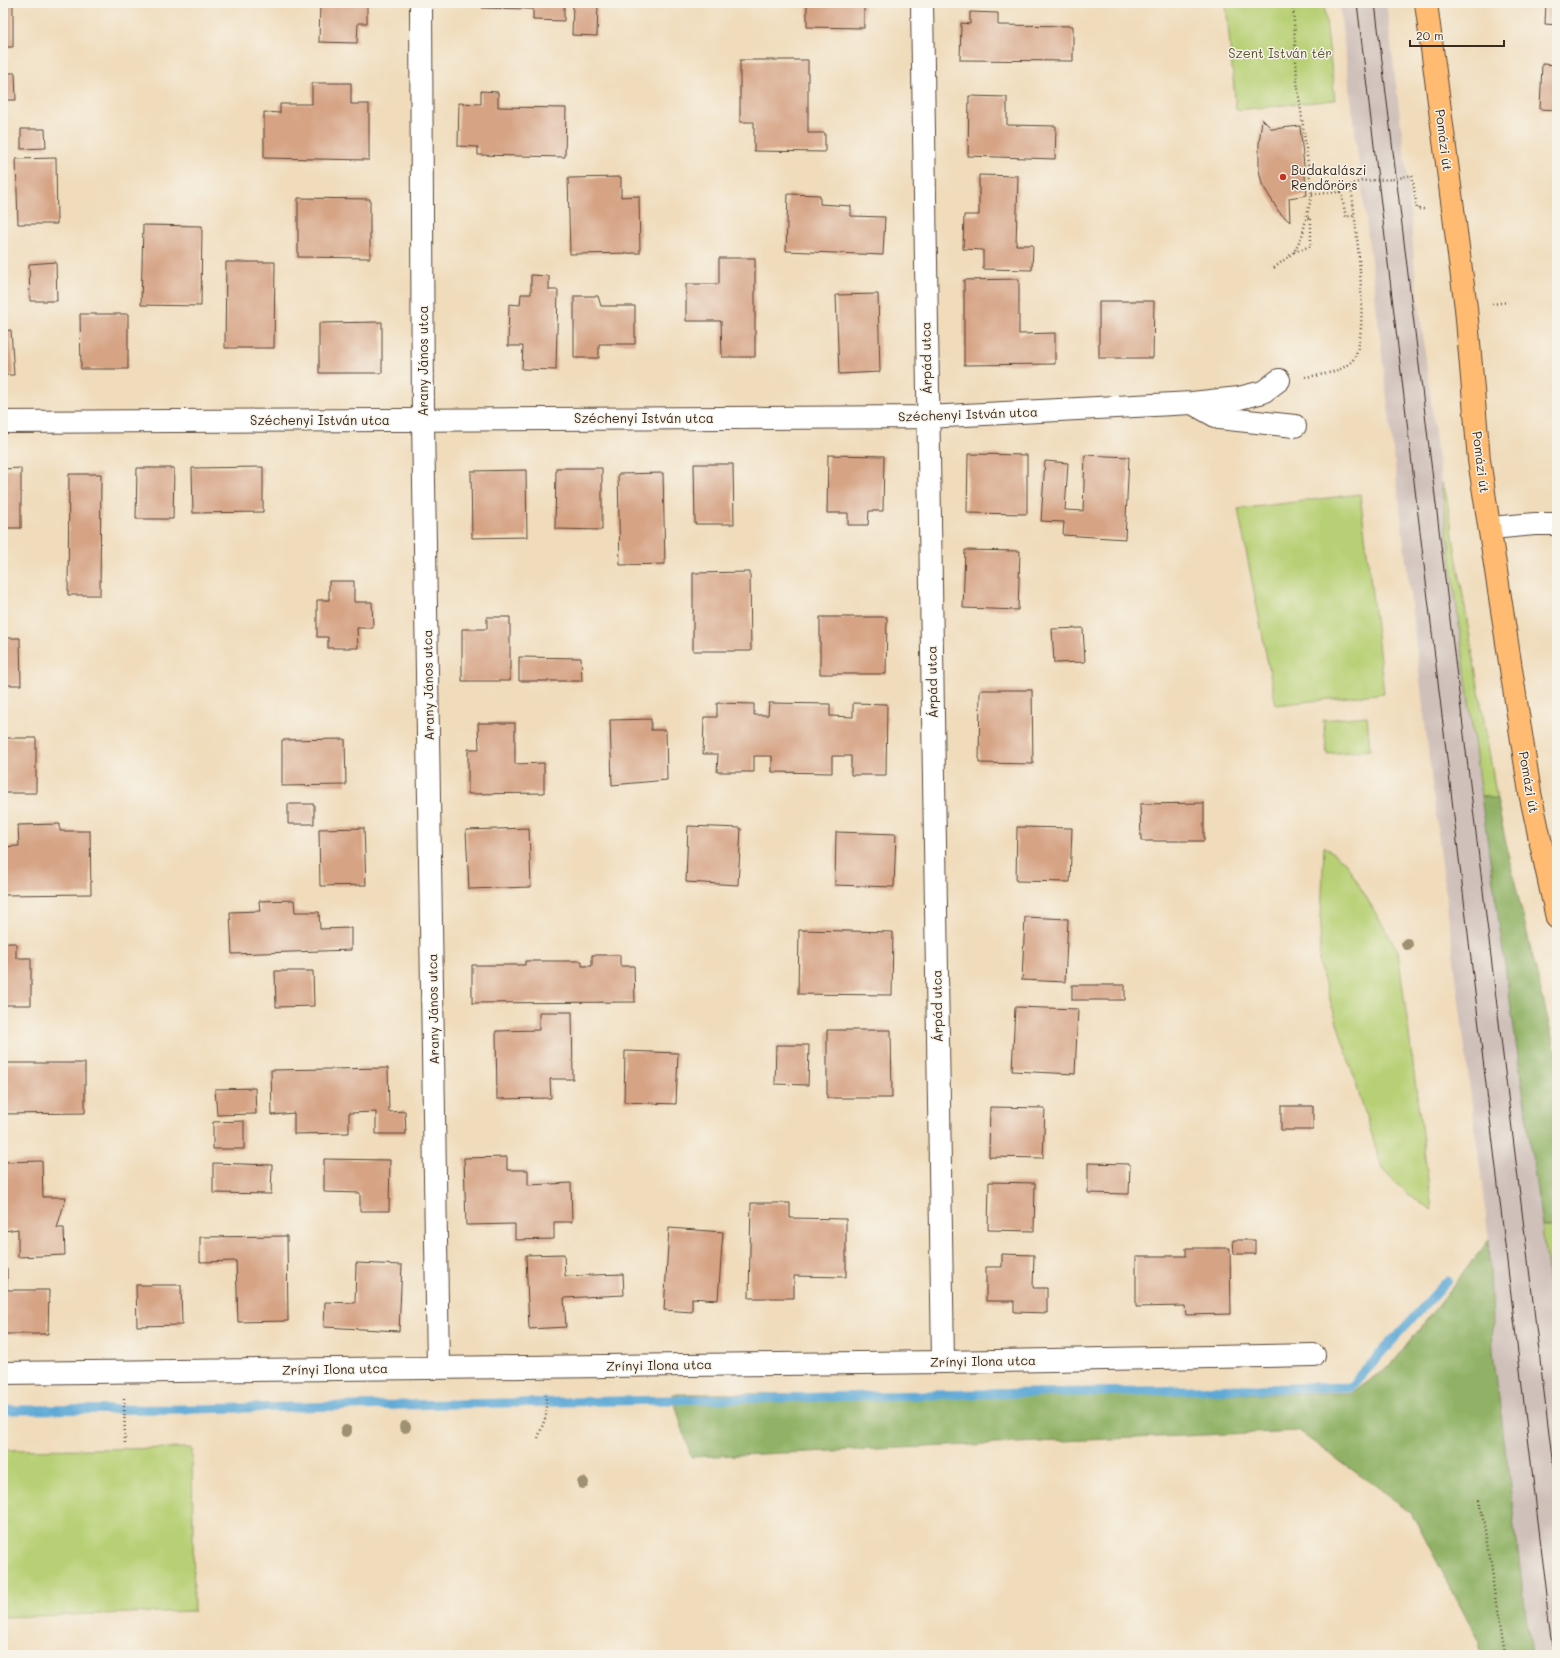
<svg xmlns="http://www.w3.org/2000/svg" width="1560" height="1658" font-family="Mali,sans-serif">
  <rect width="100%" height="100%" fill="#f7f3e8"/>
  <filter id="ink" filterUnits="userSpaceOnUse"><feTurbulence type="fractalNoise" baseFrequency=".025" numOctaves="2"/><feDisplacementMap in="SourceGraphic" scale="8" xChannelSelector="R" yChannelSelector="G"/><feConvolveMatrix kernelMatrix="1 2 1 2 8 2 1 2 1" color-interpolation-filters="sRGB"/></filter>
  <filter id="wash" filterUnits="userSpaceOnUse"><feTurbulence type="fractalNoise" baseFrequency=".012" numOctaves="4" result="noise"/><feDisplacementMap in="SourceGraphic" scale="16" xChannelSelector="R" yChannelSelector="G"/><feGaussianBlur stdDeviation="0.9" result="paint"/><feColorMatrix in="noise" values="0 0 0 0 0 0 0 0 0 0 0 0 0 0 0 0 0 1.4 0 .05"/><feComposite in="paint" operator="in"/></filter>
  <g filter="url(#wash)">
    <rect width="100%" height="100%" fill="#f0dcbb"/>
    <!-- industrial -->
    <path fill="#cfc0ba" d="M1339,3H1386L1407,173L1415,271L1441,483L1481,796L1542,1226L1557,1358V1655H1531L1493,1351L1489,1240L1434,801L1372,269Z"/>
    <!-- green -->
    <path fill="#b7d075" stroke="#797d4a" d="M1226,3H1324L1335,100L1236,110Z
      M1441,483L1446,494L1497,799L1481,796Z
      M1360,494L1384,693L1276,705L1238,509Z
      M1367,716L1370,750L1327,754L1323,720Z
      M1324,846L1346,863L1398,951L1432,1210L1408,1195L1382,1168L1319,964Z
      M1542,1226L1557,1230V1358L1555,1345Z
      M192,1448L194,1611L3,1617V1450Z"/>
    <!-- forest -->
    <path fill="#91b266" stroke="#666e42" d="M1481,796L1497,799L1508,854L1557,1057V1230L1542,1226Z
      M1489,1240L1493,1351L1531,1655H1479V1642L1411,1512L1298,1431L691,1457L672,1394L1351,1393L1392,1364Z"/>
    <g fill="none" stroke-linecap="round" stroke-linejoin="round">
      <!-- stream -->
      <path stroke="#5da9d6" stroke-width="9" d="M3,1410L192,1409L1350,1387L1447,1281"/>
    </g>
    <g id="blocks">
      <!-- building -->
      <path fill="#d6a384" d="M3,3H13V47H3Z
        M320,3H367V23H358L357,43L319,42Z
        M482,3H564V21L533,20V9L482,8Z
        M573,3H598L597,36L572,35Z
        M807,3H864V28L807,27Z
        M1546,3H1557V25L1545,24Z
        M970,12L998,13V25L1073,26V61L960,60L961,23L970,24Z
        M740,60H808V133H825V152L754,151V122H740Z
        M1542,64L1557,65V110L1540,109Z
        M3,73H15L16,100H6L7,154H3Z
        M312,83H351V104H369V160L264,158V112L280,113V104H312Z
        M481,91L498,92V107L566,108L565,157L478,155V147L458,146L459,103L481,104Z
        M969,96L1007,97V125L1056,126L1055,159L968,156Z
        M1262,119L1272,129L1300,126L1307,195L1289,198L1290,222L1279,212L1262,184L1259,170V144Z
        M21,129H45L46,148L21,149Z
        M56,158L57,224H18L16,159Z
        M979,175L1018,176L1016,245H1033L1032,270L983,269V250L963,249L964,215H979Z
        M621,177V197L639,196L640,253L570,254L568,178Z
        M788,194L820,195V204L851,206V216L885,217L883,255L786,251Z
        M298,198L370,199V258L298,257Z
        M143,225L202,226L201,306L141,305Z
        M719,258H755V357H722L721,321H686V284H719Z
        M56,262L57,301H30L29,264Z
        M226,262H275L274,348H225Z
        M531,275L549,276V290H558L556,370L522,369L523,346H508L509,304L520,305L521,294H531Z
        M1019,279V334L1055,333V364L964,365V280Z
        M878,294L880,372L839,374L836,295Z
        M574,296H598L601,306H635V344H599V358H574Z
        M1099,301H1154L1153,358H1099Z
        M80,314H128V369H81Z
        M382,322V373H319V323Z
        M11,330L14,375H3V331Z
        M968,454L1027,455V514L967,513Z
        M828,455L884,456L883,511H869L868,525H848V513H827Z
        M1085,455L1129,457L1125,539L1063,535L1064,522L1041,521L1045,461L1068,463L1065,510L1083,511Z
        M694,464H733L734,524H695Z
        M263,467V512L193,513L192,468Z
        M21,468V528H3V469Z
        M137,468H174L173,519H136Z
        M556,468H602V530L555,529Z
        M526,470L527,537L472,538L471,471Z
        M663,473L665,564L620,565L618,474Z
        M69,474H101L100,595H68Z
        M965,550L1020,551L1018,610L963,608Z
        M750,572L751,651H693V573Z
        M329,581H354V602H372L373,628H357L358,648H328V637H317V600H329Z
        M487,617H510V681H462V629H487Z
        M820,617H887L886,674H820Z
        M1083,628L1085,662L1054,663L1052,629Z
        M3,638H20L21,685H3Z
        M519,657L581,658L582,681H519Z
        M980,690H1032L1033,764L979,763Z
        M717,703L754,704V715H768L769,703L830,704V716L853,717V703L887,704L886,775H851V756H832V773L772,772V756H754V772H717L718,754H703L704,717H717Z
        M651,719V730H666L667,780L612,785L610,720Z
        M478,723H515V764L544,763V793L468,794V749H479Z
        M3,738H36V793H3Z
        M345,739L346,785L282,786V740Z
        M1204,803V841H1141L1140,804Z
        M288,804H314V824H288Z
        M60,824V831H90L91,894L3,895V847L19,846L18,825Z
        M688,826L741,828L738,885L686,882Z
        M1017,827L1072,828L1070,882L1016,881Z
        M364,828L366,885L320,886L319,829Z
        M529,828L531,887L469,889L466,830Z
        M836,832L896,834L894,887L835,885Z
        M294,900L295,912H319L320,929L351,928V950L232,954L230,912L260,911L259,901Z
        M1025,917L1068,919L1065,982L1022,980Z
        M799,930L893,932L892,995L798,994Z
        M3,943H16V958H31V1005H3Z
        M592,955H620V966H634L635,1002L472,1003V965H525V961H582V966H592Z
        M275,971H313L314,1006L276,1007Z
        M1072,985H1125V1000H1072Z
        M1015,1007L1078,1009L1075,1074L1012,1071Z
        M539,1012H572L573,1079H550L551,1098L497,1099L496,1031L539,1030Z
        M827,1030H891L892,1098H827Z
        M776,1045H809L808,1085L775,1084Z
        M625,1051L678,1053L676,1104L624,1102Z
        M3,1063H85V1113L3,1114Z
        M388,1068L389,1112L405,1111L406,1134H376V1112L349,1113V1133L294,1134V1113L272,1115L271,1070Z
        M255,1088L256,1114L217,1115L215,1089Z
        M1281,1106H1313V1130H1281Z
        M990,1107L1045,1108L1043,1158L989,1157Z
        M244,1121V1149H213V1122Z
        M507,1157V1170H528V1185L571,1183L572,1222H554V1239L515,1240V1224L466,1225L464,1158Z
        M324,1159L390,1160L389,1211H360V1193L324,1192Z
        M42,1161L43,1197H66L57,1228H64L65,1255L18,1257V1229L4,1231L3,1162Z
        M213,1163L272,1165L271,1194L213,1193Z
        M1088,1163L1130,1164L1129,1194L1088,1193Z
        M989,1182L1035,1183L1034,1231L988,1230Z
        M751,1203H790V1218L846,1219V1277L794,1276V1298H749Z
        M669,1228L723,1232L718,1300L692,1298V1312L664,1310Z
        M287,1236L288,1321L238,1322L236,1261L200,1262V1237Z
        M1233,1240H1255V1254H1234Z
        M1186,1248H1230L1231,1314L1186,1315L1185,1306L1136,1307V1256H1186Z
        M564,1254L565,1276L623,1274L624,1295L564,1298L566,1327L529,1329L526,1255Z
        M1002,1254L1034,1255L1033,1288H1047V1313L1014,1312V1301H986V1267H1002Z
        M356,1263L402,1265L399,1331L324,1327L325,1302L355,1303Z
        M3,1268H7V1290H49L48,1334H3Z
        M136,1285H181L182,1325L137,1326Z"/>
    </g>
  </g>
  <g filter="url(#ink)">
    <use href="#blocks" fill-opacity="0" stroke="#564536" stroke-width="1"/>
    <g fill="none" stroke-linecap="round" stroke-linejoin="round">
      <!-- minor casing -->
      <g stroke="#564536" stroke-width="24">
        <path id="minor" d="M421,3L423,419L438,1367
          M922,3L943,1362
          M1192,403L1219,418L1295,426
          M3,422L927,417L1192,403L1239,398L1263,392L1279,380
          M1491,528L1535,524H1557
          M3,1373L943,1362L1314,1355"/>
      </g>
      <!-- major casing -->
      <g stroke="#564536" stroke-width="24">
        <path id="major" d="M1426,3L1466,308L1479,460L1530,793L1557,918"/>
      </g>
      <!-- path -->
      <path stroke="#564536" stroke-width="2.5" stroke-dasharray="1 3" stroke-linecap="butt" d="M1341,192L1346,217L1354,215
        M1312,194L1341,192L1351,184L1362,181L1395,179L1412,175L1417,209H1426
        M1294,252L1311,246V218H1306
        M1274,268L1294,252L1302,236L1312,194L1297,81L1293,3
        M1492,304L1508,302
        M1305,377C1320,375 1339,373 1351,362C1373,341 1354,217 1351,184
        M124,1398L125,1444
        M538,1438L546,1416V1395
        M1480,1499L1504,1655"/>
      <!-- minor -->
      <use href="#minor" stroke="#fff" stroke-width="22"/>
      <!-- major -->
      <use href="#major" stroke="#ffbb71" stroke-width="22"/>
      <!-- tram -->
      <path stroke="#3b2a1e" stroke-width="1" d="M1357,3L1554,1655
        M1375,3L1557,1499"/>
    </g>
    <!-- trees -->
    <g fill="#9e9171">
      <circle cx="1407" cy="944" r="6"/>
      <circle cx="405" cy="1427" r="6"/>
      <circle cx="346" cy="1431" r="6"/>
      <circle cx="583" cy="1483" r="6"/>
    </g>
  </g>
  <!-- markers -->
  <circle fill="#c8321e" stroke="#f7f3e8" stroke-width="1.5" cx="1283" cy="177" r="4"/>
  <g text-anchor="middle" stroke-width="3" stroke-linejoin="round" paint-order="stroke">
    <!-- park labels -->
    <g font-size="13" fill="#5a5434" stroke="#f7f3e8">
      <text x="1280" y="58">Szent István tér</text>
    </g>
    <!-- street labels -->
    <g font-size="13" fill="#3b2a1e" stroke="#f7f3e8">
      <text transform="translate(1444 140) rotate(83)" y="5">Pomázi út</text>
      <text transform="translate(926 358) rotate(-91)" y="5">Árpád utca</text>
      <text transform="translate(423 361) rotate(-90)" y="5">Arany János utca</text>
      <text transform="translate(968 414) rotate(-2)" y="5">Széchenyi István utca</text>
      <text x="644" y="423">Széchenyi István utca</text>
      <text x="320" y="425">Széchenyi István utca</text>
      <text transform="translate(1481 462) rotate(83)" y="5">Pomázi út</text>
      <text transform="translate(932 682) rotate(-91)" y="5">Árpád utca</text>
      <text transform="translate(428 685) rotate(-91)" y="5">Arany János utca</text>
      <text transform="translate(1529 782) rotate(80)" y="5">Pomázi út</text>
      <text transform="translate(937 1006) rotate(-91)" y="5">Árpád utca</text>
      <text transform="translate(433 1009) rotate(-91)" y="5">Arany János utca</text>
      <text transform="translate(983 1361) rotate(-1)" y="5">Zrínyi Ilona utca</text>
      <text transform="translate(659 1365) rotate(-1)" y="5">Zrínyi Ilona utca</text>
      <text transform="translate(335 1369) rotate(-1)" y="5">Zrínyi Ilona utca</text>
    </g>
    <!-- poi labels -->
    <g font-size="13" fill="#3b2a1e" stroke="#f7f3e8" text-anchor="start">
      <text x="1291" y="175">Budakalászi<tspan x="1291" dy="15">Rendőrörs</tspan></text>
    </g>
  </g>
  <!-- margin -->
  <rect width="1560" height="1658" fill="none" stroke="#f7f3e8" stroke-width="16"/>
  <!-- scale -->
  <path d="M1410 40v6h94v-6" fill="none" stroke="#3b2a1e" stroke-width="2"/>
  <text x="1416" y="40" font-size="12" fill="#3b2a1e" stroke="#f7f3e8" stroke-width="3" paint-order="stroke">20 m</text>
</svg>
